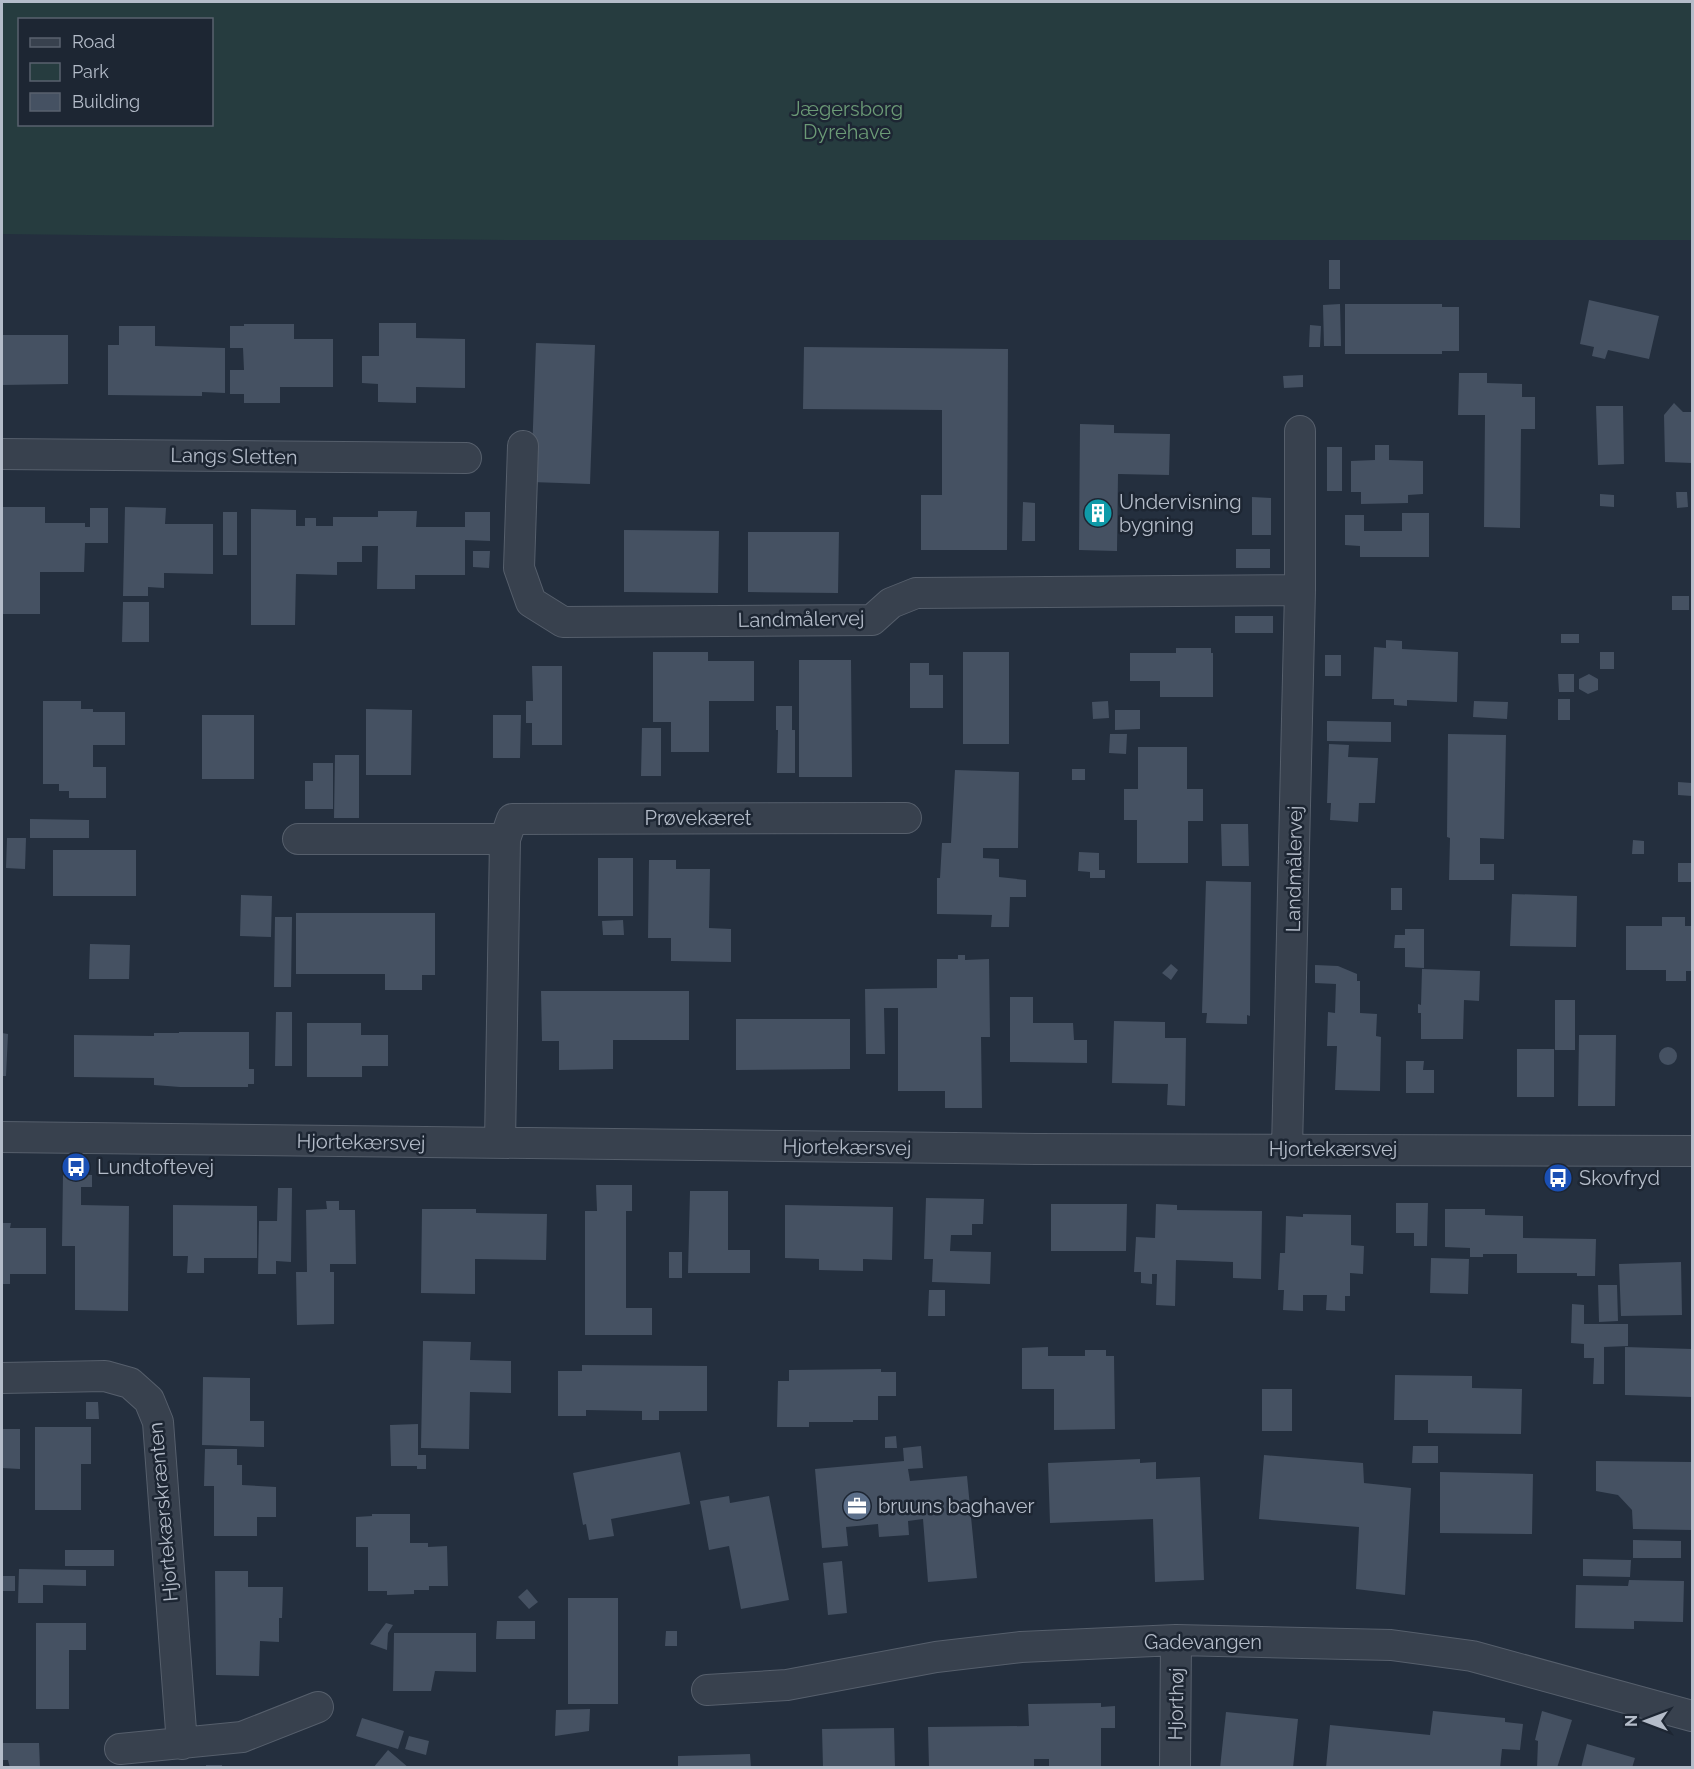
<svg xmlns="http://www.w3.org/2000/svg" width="1694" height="1769" font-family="Raleway,sans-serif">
  <rect width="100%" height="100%" fill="#242f3e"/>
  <!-- green -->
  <path fill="#263c3f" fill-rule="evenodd" d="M2,2H1692V240H504L2,234ZM20,20H212V124H20Z"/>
  <!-- building -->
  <path fill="#455162" d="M1329,260H1340V289H1329Z
    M1589,300L1659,316L1649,359L1608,350L1605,359L1592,356L1594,347L1580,344Z
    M1340,304L1341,346H1324L1323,305Z
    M1345,304H1442V307H1459V351H1442V354H1345Z
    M379,323H416V338L465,339V388L416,387V403L378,402V384L362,383V356H379Z
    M244,324H294V339H333V387H280V403H244V394H230V370H244L243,348H230V326H244Z
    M1310,325L1321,326L1320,347H1309Z
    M119,326H155V346L225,348V393L202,392V396L108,395V345H119Z
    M2,335H68V384L2,385Z
    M536,343L595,345L590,484L531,482Z
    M804,347L1008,349L1007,550H921V495H942V410L803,409Z
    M1459,373H1487V383L1522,384V397H1535V429H1521L1520,528L1484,527L1485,415H1458Z
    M1303,375V387L1284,388L1283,376Z
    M1674,403L1683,412H1692V463L1665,462L1664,415Z
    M1596,406H1623L1624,464L1598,465Z
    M1080,424L1114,425V433L1170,434L1169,475L1118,474L1117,551L1079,550Z
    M1375,445H1389V460L1423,461V494L1408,495V503L1361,504V492H1351V461L1375,460Z
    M1327,447H1342V491H1327Z
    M1676,492H1687L1688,507L1677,508Z
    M1600,494L1614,495V507L1600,506Z
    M1252,497L1271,498V535H1252Z
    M1023,502L1035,503V541H1022Z
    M2,507H45V523H85V527H90V508H108V543H85L84,572H40V614H2Z
    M125,507L166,508L165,524H213V574L164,573V588L148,587V596H123Z
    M251,509L296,510V526H305V518H316V526H333V517H378V511H417L416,527H465V512H490V541L465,540V575H415V589H377L378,546H362V562H337V575L296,574L295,625H251Z
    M223,512H237V555H223Z
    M1402,513H1429V557H1360V546L1345,545V515H1364V531H1402Z
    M624,530L719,531L718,593L624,592Z
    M748,532H839L838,593L748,592Z
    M1236,549H1270V568H1236Z
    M473,551H490L489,568L473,567Z
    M1672,596H1689V610H1672Z
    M123,602H149V642H122Z
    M1235,616H1273V633H1235Z
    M1561,634H1579V643H1561Z
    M1386,640L1402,641V649L1458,652L1457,702L1407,700V706L1394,705V699H1372L1374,647L1386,648Z
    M1176,648H1211V653H1213V697H1160V681H1130V653H1176Z
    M653,652H708V661H754V701H709V752H671V722H653Z
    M963,652H1009V744H963Z
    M1600,652H1614V669H1600Z
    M1325,655H1341V676H1325Z
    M799,660H851L852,777H799Z
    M910,663H929V675H943V708H910Z
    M532,666H562V745H532V723H526V701H533Z
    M1558,674H1574V692H1559Z
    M1589,674L1598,679V690L1588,694L1579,689V679Z
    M1558,699H1570V720H1558Z
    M43,701H81V709H93V712H125V745H93V767H106V798H69V791H59V784H43Z
    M1108,701L1109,718L1093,719L1092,702Z
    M1474,701L1508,702L1507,719L1473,717Z
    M776,706H792V730H795V773H777L778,730H776Z
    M366,709L412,710L411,775H366Z
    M1115,710H1140V729L1115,730Z
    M202,715H254V779H202Z
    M493,715H521L520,758H493Z
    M1327,721L1391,722V742L1327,741Z
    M642,728H661V776H641Z
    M1110,734H1127L1126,754L1109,753Z
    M1448,734L1506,735L1504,839L1480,838V864H1494V880H1449L1450,838L1447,837Z
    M1329,744L1349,745L1348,757L1378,758L1375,803H1359L1358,822L1330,820L1331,803H1327Z
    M1138,747H1187V789H1203V821H1188V863H1137V820H1124V789H1138Z
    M335,755H359V818H334Z
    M313,763H333V809H305V781H313Z
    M1072,769H1085V780H1072Z
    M955,770L1019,772L1018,848H983V858L999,859V877L1026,880V897H1010L1009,927H991L992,915L937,914V878H940L942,843H951Z
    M1678,782L1692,783V796L1678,795Z
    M30,819L89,820V838H30Z
    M1221,824H1248L1249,866H1222Z
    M7,838H26L25,869L6,868Z
    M1633,840L1644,841V854H1632Z
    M53,850H136V896H53Z
    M1079,852L1099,853V870H1105V878H1090V872L1078,871Z
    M598,858H633V916H598Z
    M649,860H676V869H710L709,928L731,929V962L671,961V938H648Z
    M1678,863H1692V882H1678Z
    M1206,881L1251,882L1250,1016L1247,1015V1024L1206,1023L1207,1013H1202Z
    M1391,888H1402V910H1391Z
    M1512,894L1577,896L1576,947L1510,946Z
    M241,895L272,896L271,937L240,936Z
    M296,913H435V975H422V990H385V974H296Z
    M275,917H292L291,987H274Z
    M1662,917H1685V926H1692V971H1686V981H1666V970H1626V926H1662Z
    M623,920L624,935H603L602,921Z
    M1405,929H1424V968L1405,967V948H1394L1395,935H1405Z
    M90,944L130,945L129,979H89Z
    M958,955H965V960L989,959L990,1037H981L982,1108H945V1091H898V1008H884L885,1054H866L865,989L937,988V959H958Z
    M1171,964L1178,970L1171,980L1162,973Z
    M1315,965L1338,966L1357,974V981H1360V1013L1377,1014L1376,1036L1381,1037L1380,1091L1335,1090L1337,1046H1327L1328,1012L1335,1013L1336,984L1315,983Z
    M1422,969L1480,971L1479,1001L1464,1000L1463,1039H1421V1013H1418V1004L1421,1005Z
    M541,991H689V1040H613V1069L559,1070V1041H542Z
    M1010,997H1033V1023H1073L1074,1040H1087V1063L1010,1062Z
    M1555,1000H1575V1050H1555Z
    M276,1012H292V1066H275Z
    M736,1019H850V1069L736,1070Z
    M1114,1021L1165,1022V1038H1186L1185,1106L1167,1105L1168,1084L1112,1083Z
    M307,1023H361V1035H388V1066H362V1077H307Z
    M179,1032H249V1069H254V1084H248V1087H180L154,1085V1078L74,1077V1035L154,1036V1033H179Z
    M2,1033L8,1034L6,1076H2Z
    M1579,1035H1616L1615,1106H1578Z
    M1659 1056a9 9 0 1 1 18 0a9 9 0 1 1-18 0Z
    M1517,1049H1554V1097H1517Z
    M1406,1061H1424L1423,1070H1434V1093H1406Z
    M63,1174L92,1175V1187H81V1205L129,1206L128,1311L75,1310V1246H62Z
    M596,1185H632V1211H626V1308H652V1335H585V1211H597Z
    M278,1188H292L291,1262L276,1261V1274H258L259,1221H277Z
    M690,1191H728V1250H750V1273H688Z
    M926,1198L984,1199L983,1224H972V1235H951L950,1251L991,1252L990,1284L932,1282L933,1259H924Z
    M326,1201H339V1210H355L356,1264H330V1272H334V1324L297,1325L296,1272H307L306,1210L327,1209Z
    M1396,1203H1428L1427,1246H1414V1233H1396Z
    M1051,1204H1127L1126,1251H1051Z
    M1156,1204L1177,1205V1210L1262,1211L1261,1279L1233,1278V1262L1176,1260L1175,1306L1156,1305L1157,1274H1152V1284L1141,1283V1272H1134L1136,1237L1155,1238Z
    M173,1205L257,1206V1258H204V1273H187L188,1256H173Z
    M785,1205L893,1207L892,1260L863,1259V1271L819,1270V1259L785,1258Z
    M422,1209H476V1213L547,1214L546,1260L475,1259V1294L421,1293Z
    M1445,1209H1485V1215L1523,1216V1238L1596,1239L1595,1276H1577V1273H1517V1254H1483V1257H1470V1248L1445,1247Z
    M1303,1214L1351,1215V1245L1364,1246L1363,1274L1350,1273V1296H1345V1311L1326,1310L1327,1295H1303V1311L1283,1310L1284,1290H1278L1280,1253H1285L1286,1216L1303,1217Z
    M2,1223H11L10,1228H46V1274H10V1284H2Z
    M669,1252H682V1278H669Z
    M1431,1258L1469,1259L1468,1294L1430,1293Z
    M1681,1262L1682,1315L1621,1316L1619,1264Z
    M1598,1285H1617L1618,1321L1599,1322Z
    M929,1290H945V1316H928Z
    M1572,1304L1584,1305V1324H1628V1346L1604,1347V1384H1593L1594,1358H1584V1344L1571,1343Z
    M423,1341L471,1342L470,1360L511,1361V1393L470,1392L469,1449L421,1448Z
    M1048,1347V1356H1085V1350H1106V1356H1114L1115,1429L1054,1430V1389H1022V1348Z
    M1625,1347L1692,1349V1397L1625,1395Z
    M582,1365L707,1366V1411H659V1420H642V1411L586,1410V1416H558V1371H582Z
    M881,1369V1372H896V1396H878V1420H853V1422H809V1427H777L778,1381H789V1370Z
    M1395,1375L1472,1376V1388L1522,1389L1521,1434L1428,1433V1420H1394Z
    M203,1377L250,1378V1421H264V1447L202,1445Z
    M1262,1389H1292V1431H1262Z
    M86,1402H98L99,1419H86Z
    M418,1424V1455H426V1469H417V1466H391L390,1425Z
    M35,1427H91V1464H81V1510H35Z
    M2,1429H20V1469L2,1468Z
    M896,1436L897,1448H885V1437Z
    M921,1446L923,1468L908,1469L910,1481L967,1476L977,1578L928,1582L923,1519L908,1521L909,1535L879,1537L878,1524L846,1527L848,1546L822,1548L815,1469L904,1461L903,1448Z
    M1413,1446H1438V1463H1412Z
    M205,1449H237V1465H242V1485L276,1487V1517H257V1536H214V1486H204Z
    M680,1452L690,1504L611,1519L614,1536L589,1540L586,1524L583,1525L573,1473Z
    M1264,1455L1363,1463L1364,1483L1411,1488L1405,1595L1356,1589L1359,1527L1259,1519Z
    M1140,1459V1463L1156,1462V1479L1200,1477L1204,1580L1155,1582L1153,1519L1050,1523L1048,1463Z
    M1596,1461L1692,1462V1530L1633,1529L1632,1510L1618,1495L1596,1491Z
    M1440,1472L1533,1474L1532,1534L1440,1533Z
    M729,1496L730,1503L769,1496L789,1600L741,1609L729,1546L709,1550L700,1501Z
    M372,1514H410V1543H428V1547L447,1546L448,1586H429V1590H414V1594L387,1595V1591H368V1547H356V1517L372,1516Z
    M1633,1540L1681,1541V1558H1633Z
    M65,1550H114V1566H65Z
    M1583,1559L1631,1560L1630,1577L1583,1576Z
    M842,1561L847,1613L828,1615L823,1563Z
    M19,1569L86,1570V1586L43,1585V1603H18Z
    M215,1571H248V1587H283L282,1618H279V1642L260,1641L259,1676L216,1675Z
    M2,1576H15V1591H2Z
    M1629,1580L1684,1581L1683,1622L1634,1621V1629L1575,1628L1576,1585L1628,1586Z
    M527,1589L538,1602L529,1609L518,1597Z
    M568,1598H618V1704H568Z
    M497,1621H535V1639H496Z
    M36,1623H86V1650H69V1709H36Z
    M386,1623L393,1625L388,1633L387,1650L370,1644Z
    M666,1631H677V1646H665Z
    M394,1633H476V1672L435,1671L431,1691H393Z
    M1101,1703V1707L1115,1706V1728H1101V1768H1049V1759H1034V1768H929L928,1727L1029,1726L1028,1704Z
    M590,1709L589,1731L555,1736L556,1710Z
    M1433,1711L1505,1718V1722L1523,1724L1520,1750L1502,1749L1500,1768H1326L1330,1725L1430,1735Z
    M1542,1711L1572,1720L1557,1768H1537L1538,1741L1535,1740Z
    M1226,1712L1298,1719L1293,1768H1220Z
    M362,1718L404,1731L398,1749L356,1736Z
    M894,1728L895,1768H823L822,1729Z
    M409,1736L429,1741L426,1755L405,1749Z
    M2,1743H39L40,1768H10L8,1760H2Z
    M1587,1744L1635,1758L1632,1768H1581Z
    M388,1750L409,1768H373Z
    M750,1754L751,1768H678V1756Z
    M206,1765H222V1768H206Z"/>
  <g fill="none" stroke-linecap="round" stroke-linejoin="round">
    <!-- street casing -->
    <g stroke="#565f6c" stroke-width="32">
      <path id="street" d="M1300,431V590
        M523,446L519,568L531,602L563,622L872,620L891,603L916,593L1300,590L1287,1149
        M2,454L466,458
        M298,839H505
        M2,1137L1036,1149L1692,1151
        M500,1143L505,839L512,819L906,818
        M2,1378L105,1376L130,1383L149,1400L158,1422L182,1744
        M707,1690L787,1685L936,1657L1021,1647L1176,1640L1391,1645L1472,1656L1692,1716
        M120,1749L242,1737L318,1707
        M1175,1768L1176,1640"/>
    </g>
    <!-- street -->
    <use href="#street" stroke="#38414e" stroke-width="30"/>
  </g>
  <!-- icons -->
  <defs>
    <g id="building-disc" transform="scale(1.5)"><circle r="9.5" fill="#0f9aa8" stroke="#1d2633"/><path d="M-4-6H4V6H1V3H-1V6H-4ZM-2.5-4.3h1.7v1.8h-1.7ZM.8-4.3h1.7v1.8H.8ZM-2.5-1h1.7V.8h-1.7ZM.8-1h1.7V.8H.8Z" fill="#fff"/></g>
    <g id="bus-disc" transform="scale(1.5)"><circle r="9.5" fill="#1a4fb4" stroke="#1d2633"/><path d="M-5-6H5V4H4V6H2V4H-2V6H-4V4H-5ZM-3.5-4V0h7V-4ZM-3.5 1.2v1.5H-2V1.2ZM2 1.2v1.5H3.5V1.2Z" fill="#fff"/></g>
    <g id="office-disc" transform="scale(1.5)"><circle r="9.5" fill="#5c6f8a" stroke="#1d2633"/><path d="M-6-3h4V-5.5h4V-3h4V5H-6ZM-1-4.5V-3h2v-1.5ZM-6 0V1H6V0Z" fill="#fff"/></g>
  </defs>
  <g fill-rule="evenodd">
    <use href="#building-disc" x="1098" y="513"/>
    <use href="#bus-disc" x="76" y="1167"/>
    <use href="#bus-disc" x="1558" y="1178"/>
    <use href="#office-disc" x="857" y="1506"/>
  </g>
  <g text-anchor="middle" stroke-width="5" stroke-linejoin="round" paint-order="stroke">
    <!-- park labels -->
    <g font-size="20" fill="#6b9a76" stroke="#1d2633">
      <text x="847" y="116">Jægersborg<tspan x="847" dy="23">Dyrehave</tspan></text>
    </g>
    <!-- street labels -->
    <g font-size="20" fill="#b4bcc9" stroke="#1d2633">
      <text transform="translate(234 456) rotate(1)" y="7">Langs Sletten</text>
      <text transform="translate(801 619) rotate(-1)" y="7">Landmålervej</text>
      <text x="698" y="825">Prøvekæret</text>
      <text transform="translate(1294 869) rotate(-89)" y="7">Landmålervej</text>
      <text transform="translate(361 1142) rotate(1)" y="7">Hjortekærsvej</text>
      <text transform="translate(847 1147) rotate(1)" y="7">Hjortekærsvej</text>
      <text x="1333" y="1156">Hjortekærsvej</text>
      <text transform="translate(163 1512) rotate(-95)" y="7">Hjortekærskrænten</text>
      <text x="1203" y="1649">Gadevangen</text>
      <text transform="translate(1176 1704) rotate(-89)" y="7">Hjorthøj</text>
    </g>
    <!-- poi labels -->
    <g font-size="20" fill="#b4bcc9" stroke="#1d2633" text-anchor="start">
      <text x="1119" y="509">Undervisning<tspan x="1119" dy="23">bygning</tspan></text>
      <text x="97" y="1174">Lundtoftevej</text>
      <text x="1579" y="1185">Skovfryd</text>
      <text x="878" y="1513">bruuns baghaver</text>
    </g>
  </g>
  <!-- border -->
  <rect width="1694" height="1769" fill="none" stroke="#b4bcc9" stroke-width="6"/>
  <!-- legend -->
  <rect x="18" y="18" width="195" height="108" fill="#1d2633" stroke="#59626f" stroke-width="1.5"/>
  <rect x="30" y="38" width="30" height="9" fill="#38414e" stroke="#59626f" stroke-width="1.5"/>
  <text x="72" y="48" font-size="18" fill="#b4bcc9">Road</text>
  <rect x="30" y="63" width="30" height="18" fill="#263c3f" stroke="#59626f" stroke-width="1.5"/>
  <text x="72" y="78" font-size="18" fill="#b4bcc9">Park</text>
  <rect x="30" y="93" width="30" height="18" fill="#455162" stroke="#59626f" stroke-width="1.5"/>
  <text x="72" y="108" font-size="18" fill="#b4bcc9">Building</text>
  <!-- north arrow -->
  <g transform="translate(1646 1721) rotate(270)" stroke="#1d2633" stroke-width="4.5" paint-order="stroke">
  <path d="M0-4.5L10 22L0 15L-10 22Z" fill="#b4bcc9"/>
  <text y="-9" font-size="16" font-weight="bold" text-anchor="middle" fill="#b4bcc9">N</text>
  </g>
</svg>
